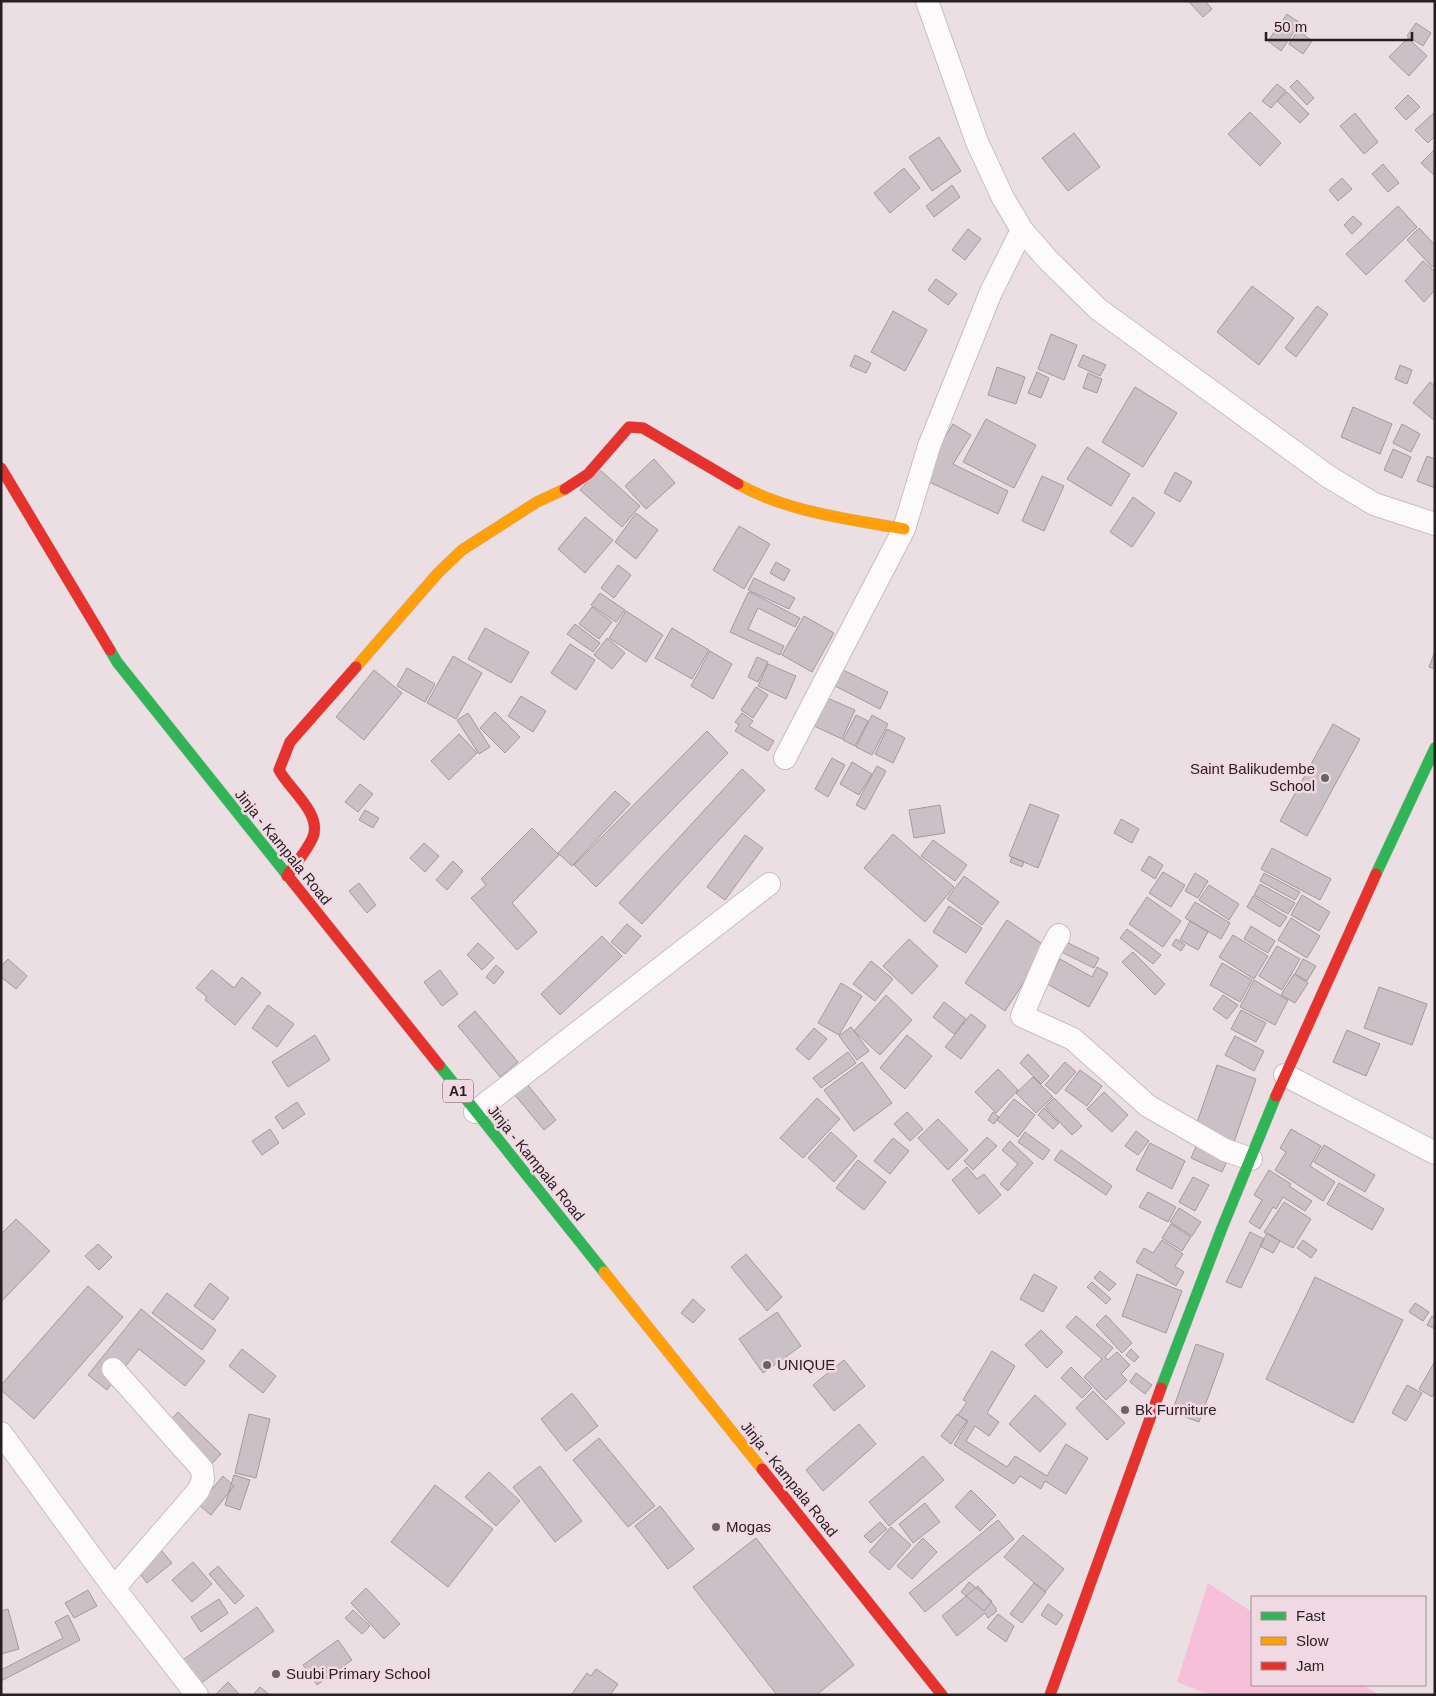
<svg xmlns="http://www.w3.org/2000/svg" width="1436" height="1696" font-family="Helvetica,sans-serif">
  <rect width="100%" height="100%" fill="#ebdfe4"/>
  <!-- green -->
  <path fill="#f5c0d8" d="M1208,1583L1252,1612V1685H1363L1378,1694L1210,1695L1177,1682Z"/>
  <!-- building -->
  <path fill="#cbc0c5" stroke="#a39a9e" d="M1188,1H1205L1212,9L1203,17Z
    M1287,14L1300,23L1281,51L1268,41Z
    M1416,23L1431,33L1423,46L1407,36Z
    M1298,30L1312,41L1303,54L1289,44Z
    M1408,38L1427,56L1409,76L1389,57Z
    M1297,80L1314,98L1307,105L1290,87Z
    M1277,84L1286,91L1271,108L1262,101Z
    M1287,92L1309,114L1300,123L1277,101Z
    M1408,95L1420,107L1406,120L1395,108Z
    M1250,112L1281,143L1260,166L1228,134Z
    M1435,112V136L1428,143L1415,130Z
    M1355,113L1378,142L1364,154L1340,126Z
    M1074,133L1100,167L1068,191L1042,158Z
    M939,137L961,171L932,191L909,157Z
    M1435,149V176L1421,163Z
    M1383,164L1399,183L1388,192L1372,174Z
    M904,168L920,188L890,213L874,193Z
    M1342,178L1352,189L1338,201L1329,190Z
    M952,185L960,197L934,217L926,206Z
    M1398,206L1417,227L1366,275L1346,254Z
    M1353,216L1362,224L1352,234L1344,225Z
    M1419,228L1435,245V264L1432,267L1407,240Z
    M968,229L981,239L965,260L952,250Z
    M1423,261L1433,270L1435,268V290L1424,302L1405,281Z
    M936,279L957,294L948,305L928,290Z
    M1252,286L1294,318L1259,365L1217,332Z
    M1317,306L1328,314L1296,357L1285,348Z
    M893,311L927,330L905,371L871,352Z
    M1051,334L1077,345L1064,380L1038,369Z
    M855,355L871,363L866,373L850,366Z
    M1083,355L1106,365L1100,376L1078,366Z
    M1400,365L1412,370L1407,384L1395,379Z
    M997,367L1025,377L1016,404L988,395Z
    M1037,372L1049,378L1041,398L1028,393Z
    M1088,373L1102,379L1097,393L1083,388Z
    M1430,382L1435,386V421L1413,403Z
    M1135,387L1177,413L1143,467L1102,442Z
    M1353,407L1392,424L1380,454L1341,437Z
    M986,419L1036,445L1014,488L963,462Z
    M953,424L971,435L953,464L1008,491L998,514L925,480L930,461Z
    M1402,424L1420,434L1411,452L1393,443Z
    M1087,447L1130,474L1111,506L1067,479Z
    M1393,449L1411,457L1402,478L1384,470Z
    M1427,456L1435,459V488L1417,481Z
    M654,459L675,483L646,509L625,486Z
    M599,469L640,506L622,527L580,490Z
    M1175,472L1192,482L1180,502L1164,493Z
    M1042,476L1064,486L1044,531L1022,521Z
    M1133,497L1155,513L1132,547L1110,532Z
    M636,513L658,530L636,559L615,542Z
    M585,517L613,540L585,573L558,549Z
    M739,526L770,544L744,589L713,570Z
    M776,562L790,570L784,581L770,573Z
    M618,565L631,575L614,598L601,588Z
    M754,578L795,598L789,609L748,590Z
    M750,592L800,618L795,627L758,608L748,629L784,646L780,655L730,632L748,593Z
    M600,593L625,610L616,622L591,605Z
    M592,607L612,622L599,639L579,624Z
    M626,611L663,635L646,662L609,638Z
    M804,616L834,633L812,672L782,655Z
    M575,624L600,643L593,652L567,634Z
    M485,628L529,652L511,683L468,659Z
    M672,628L709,650L692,679L655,658Z
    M607,638L625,653L612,669L594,655Z
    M570,644L595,660L576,690L551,673Z
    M710,651L732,664L713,699L691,686Z
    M1435,651V669L1429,667Z
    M453,656L482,673L456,719L427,703Z
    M757,657L768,662L758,682L748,677Z
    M768,664L796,676L786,699L758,686Z
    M407,668L435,684L425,702L397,686Z
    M374,670L402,693L364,740L336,717Z
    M843,670L888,692L880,709L835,686Z
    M756,687L768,695L753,718L741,710Z
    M521,696L546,711L533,732L508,716Z
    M825,697L855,710L842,739L812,725Z
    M495,712L520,737L505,753L480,728Z
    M468,713L490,747L479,754L457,720Z
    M742,713L753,721L749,726L774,741L768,751L735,731L739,725L735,722Z
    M856,715L868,721L855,746L843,740Z
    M872,715L888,724L872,755L856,747Z
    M1333,724L1360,739L1307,836L1280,821Z
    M887,729L905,738L893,763L875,754Z
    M707,731L728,753L596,887L574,865Z
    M459,734L477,753L449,780L431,761Z
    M832,758L845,765L828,797L815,789Z
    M852,762L872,774L859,795L840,784Z
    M877,766L886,771L865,810L856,805Z
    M742,769L765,790L642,924L619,903Z
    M360,784L373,794L358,812L345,802Z
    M615,791L630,804L572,866L558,853Z
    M1030,804L1059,815L1038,868L1009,856Z
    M940,805L945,833L914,838L909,810Z
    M365,810L379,818L373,828L359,820Z
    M1121,819L1139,829L1132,843L1114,833Z
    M532,828L559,855L512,903L537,932L517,950L471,898L486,885L481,879Z
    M893,834L954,887L925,922L864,868Z
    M745,835L763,848L725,900L707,887Z
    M933,840L967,865L955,881L921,856Z
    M424,843L439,856L425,872L410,858Z
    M1272,848L1331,879L1320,900L1261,869Z
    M1149,856L1163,865L1155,879L1141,870Z
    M1012,857L1024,862L1022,867L1010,862Z
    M453,861L463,871L447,890L436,880Z
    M1163,872L1185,885L1171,907L1149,893Z
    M1195,873L1208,881L1198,898L1185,891Z
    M1264,873L1300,892L1295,900L1260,881Z
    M964,876L999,902L982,925L947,899Z
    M359,883L376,905L367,913L349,891Z
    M1260,884L1295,903L1288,914L1254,895Z
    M1209,885L1239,904L1229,920L1199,900Z
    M1302,895L1330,912L1319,931L1291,915Z
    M1253,896L1287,917L1280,927L1247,907Z
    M1147,897L1181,921L1163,947L1129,924Z
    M1195,902L1230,923L1221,939L1185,918Z
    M949,906L982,928L966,953L933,932Z
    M1291,918L1320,936L1307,958L1278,940Z
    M1007,920L1047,947L1005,1011L965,983Z
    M1190,921L1208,932L1198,950L1180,940Z
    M627,924L641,936L625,954L611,942Z
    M1251,926L1275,941L1268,953L1244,939Z
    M1127,929L1161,955L1153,964L1120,938Z
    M1233,935L1268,956L1254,979L1219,957Z
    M602,936L622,956L560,1015L541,994Z
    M1058,938L1099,958L1094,968L1053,948Z
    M909,939L938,966L912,994L883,966Z
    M1176,939L1185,945L1181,951L1172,945Z
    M478,943L494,958L482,970L467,955Z
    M1277,946L1300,959L1282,990L1259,976Z
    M1133,952L1165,984L1155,995L1122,962Z
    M8,959L27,976L16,989L1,977V966Z
    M1060,959L1092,977L1097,967L1108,973L1089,1007L1047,984Z
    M1303,959L1316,966L1307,981L1295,974Z
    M871,961L893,979L875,1001L853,984Z
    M1222,963L1252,980L1240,1002L1210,985Z
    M496,965L504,972L494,984L486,977Z
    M212,970L234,988L242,977L261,993L235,1025L205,1000L207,997L196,988Z
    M440,970L458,994L442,1006L424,982Z
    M1294,974L1308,983L1295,1003L1281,995Z
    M1254,980L1288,1000L1275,1025L1240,1007Z
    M841,983L862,996L839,1035L818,1023Z
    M1379,987L1427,1004L1412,1045L1364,1028Z
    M886,995L912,1020L880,1055L854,1031Z
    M1223,995L1238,1005L1227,1019L1213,1009Z
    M944,1002L966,1019L954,1034L933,1017Z
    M268,1005L294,1024L277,1047L252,1028Z
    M1241,1010L1266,1023L1256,1042L1231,1029Z
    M475,1011L518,1062L500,1077L458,1026Z
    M971,1014L986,1026L961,1059L945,1047Z
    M851,1027L869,1051L857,1060L839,1036Z
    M814,1028L827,1039L809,1060L796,1049Z
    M1347,1030L1380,1044L1366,1076L1333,1062Z
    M315,1035L330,1060L288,1087L272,1062Z
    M907,1035L932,1056L905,1089L880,1068Z
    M1235,1036L1264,1051L1254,1071L1225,1055Z
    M848,1052L856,1063L821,1088L813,1078Z
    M1028,1054L1049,1076L1041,1084L1020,1063Z
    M862,1062L892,1103L854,1131L824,1090Z
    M1065,1062L1076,1072L1056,1094L1045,1085Z
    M1217,1065L1256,1079L1233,1145L1194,1131Z
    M998,1069L1018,1090L996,1113L975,1092Z
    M1080,1070L1102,1086L1087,1106L1065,1090Z
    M1033,1077L1053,1097L1036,1113L1016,1093Z
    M527,1084L556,1120L544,1130L514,1094Z
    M1104,1092L1128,1115L1112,1132L1087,1109Z
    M817,1098L840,1119L803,1158L780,1138Z
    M1054,1098L1082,1126L1072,1135L1045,1107Z
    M1014,1099L1035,1115L1018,1137L997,1120Z
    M297,1102L305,1114L283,1129L275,1117Z
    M1044,1108L1059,1123L1053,1129L1038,1115Z
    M907,1112L923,1129L910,1141L894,1124Z
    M993,1112L999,1117L994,1124L988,1120Z
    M938,1119L968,1150L948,1170L918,1138Z
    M270,1129L279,1143L262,1155L252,1141Z
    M1291,1129L1321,1146L1310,1166L1335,1182L1323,1201L1275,1170L1286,1152L1280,1148Z
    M1136,1131L1149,1141L1138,1155L1125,1146Z
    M831,1132L857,1156L834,1182L808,1158Z
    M1025,1132L1050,1150L1043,1160L1018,1142Z
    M987,1137L997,1146L973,1170L964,1161Z
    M893,1138L909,1151L890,1174L874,1161Z
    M1010,1141L1033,1163L1008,1191L1000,1184L1018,1164L1002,1150Z
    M1198,1142L1229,1157L1222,1172L1191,1158Z
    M1150,1143L1185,1161L1172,1189L1136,1170Z
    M1324,1145L1375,1175L1365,1192L1314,1162Z
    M1061,1150L1112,1186L1106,1195L1054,1160Z
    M858,1160L886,1182L864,1210L836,1188Z
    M967,1167L977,1179L984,1174L1001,1195L979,1214L952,1180Z
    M1269,1170L1291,1184L1289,1186L1312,1201L1305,1211L1283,1197L1276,1209L1273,1207L1260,1229L1249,1222L1262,1200L1254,1195Z
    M1193,1177L1209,1185L1195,1211L1179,1202Z
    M1339,1183L1384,1209L1372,1230L1327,1204Z
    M1148,1192L1176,1207L1168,1222L1139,1207Z
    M1284,1202L1311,1219L1293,1248L1264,1232Z
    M1179,1208L1201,1222L1192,1236L1170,1222Z
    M16,1219L50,1251L1,1302V1234Z
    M1171,1224L1191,1237L1182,1251L1162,1238Z
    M1250,1232L1264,1239L1241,1288L1226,1282Z
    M1267,1233L1280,1241L1273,1253L1260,1246Z
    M1162,1240L1183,1254L1175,1266L1184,1272L1176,1286L1136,1262L1144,1248L1153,1253Z
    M1303,1240L1317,1250L1311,1258L1297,1248Z
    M98,1244L112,1257L99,1270L85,1256Z
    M746,1254L782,1297L767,1311L731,1267Z
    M1100,1271L1116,1284L1109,1291L1094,1278Z
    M1034,1274L1057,1287L1043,1312L1020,1299Z
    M1137,1274L1182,1291L1166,1333L1122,1316Z
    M1315,1277L1403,1320L1353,1423L1266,1379Z
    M1092,1282L1111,1299L1106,1304L1087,1287Z
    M210,1283L229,1298L213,1320L194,1306Z
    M88,1286L123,1317L34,1419L1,1390V1385Z
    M167,1293L216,1330L202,1350L152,1313Z
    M693,1299L705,1310L693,1323L681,1313Z
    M1415,1303L1429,1312L1423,1321L1409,1312Z
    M141,1309L205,1361L185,1386L139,1349L107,1390L88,1375Z
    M777,1312L801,1346L763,1373L739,1339Z
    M1106,1315L1132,1343L1122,1353L1096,1325Z
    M1076,1316L1113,1348L1105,1357L1108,1360L1117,1352L1130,1365L1121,1374L1127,1380L1106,1400L1084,1377L1102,1359L1066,1327Z
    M1432,1316L1435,1318V1329L1427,1325Z
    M1041,1330L1063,1352L1047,1368L1025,1345Z
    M1196,1344L1224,1354L1199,1422L1172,1412Z
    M242,1349L276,1376L263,1393L229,1366Z
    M1131,1349L1139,1357L1134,1362L1126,1355Z
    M992,1351L1015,1366L987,1413L999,1422L989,1436L975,1426L966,1441L1007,1467L1015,1456L1047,1476L1066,1444L1088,1458L1066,1494L1045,1481L1041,1489L1020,1476L1014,1484L954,1445L968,1421L958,1415L967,1402L963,1400Z
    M844,1360L865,1386L834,1411L813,1385Z
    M1435,1361V1392L1432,1397L1419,1389Z
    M1071,1367L1092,1388L1082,1398L1061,1378Z
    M1136,1373L1152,1385L1145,1394L1130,1382Z
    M1407,1385L1422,1393L1406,1421L1392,1413Z
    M1093,1391L1125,1423L1107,1440L1076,1408Z
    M572,1393L598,1426L566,1451L541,1419Z
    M1035,1395L1066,1424L1040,1452L1009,1424Z
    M178,1412L221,1454L207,1469L164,1427Z
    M249,1414L270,1419L256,1478L235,1473Z
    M957,1414L967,1421L951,1444L941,1436Z
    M859,1424L876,1444L823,1491L806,1470Z
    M599,1438L655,1506L628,1527L573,1460Z
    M923,1456L944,1480L889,1526L869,1502Z
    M540,1466L582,1521L555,1542L513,1487Z
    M489,1472L520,1501L496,1526L465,1497Z
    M234,1475L250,1480L240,1510L225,1505Z
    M223,1476L234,1486L211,1515L199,1505Z
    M435,1485L493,1529L448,1587L391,1542Z
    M971,1490L996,1515L980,1531L955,1507Z
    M925,1503L940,1522L913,1543L899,1524Z
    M660,1506L694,1549L668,1569L635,1526Z
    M998,1520L1014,1539L925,1612L909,1593Z
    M880,1522L887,1529L871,1543L864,1536Z
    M891,1527L911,1545L889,1570L869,1552Z
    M1023,1535L1064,1569L1045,1592L1004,1557Z
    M756,1538L854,1665L816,1695H777L693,1587Z
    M923,1538L937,1552L912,1579L897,1566Z
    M161,1550L172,1563L147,1583L137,1570Z
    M193,1562L212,1584L192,1602L172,1580Z
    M218,1566L244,1596L235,1604L209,1574Z
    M969,1582L992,1601L984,1611L961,1592Z
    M1034,1583L1046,1592L1022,1623L1010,1614Z
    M978,1586L996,1608V1612L988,1618L985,1613L957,1636L942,1616Z
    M366,1588L400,1624L384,1639L351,1603Z
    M88,1590L97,1606L74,1618L65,1603Z
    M219,1599L228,1613L201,1632L191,1617Z
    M1048,1604L1063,1615L1056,1625L1041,1615Z
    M257,1607L274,1631L197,1686L180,1662Z
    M8,1609L19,1649L1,1654V1611Z
    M353,1610L370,1626L362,1634L345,1618Z
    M998,1614L1014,1626L1006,1642L987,1628Z
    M68,1615L80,1640L1,1681V1670L63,1638L55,1622Z
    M338,1640L352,1660L317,1685L303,1665Z
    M596,1669L618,1684L610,1695H571L587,1673L591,1676Z
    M228,1682L239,1694L217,1695L216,1694Z
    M260,1687L270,1695H253Z"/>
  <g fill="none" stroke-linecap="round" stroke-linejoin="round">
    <!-- street casing -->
    <g stroke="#c8bec2" stroke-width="24">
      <path id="street" d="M927,1L977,142L1003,198L1022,230L1047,259L1098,309L1329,477L1374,504L1435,524
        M785,758L904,529L929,446L991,292L1022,230
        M1059,935L1050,951L1022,1016L1073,1039L1148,1106L1225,1150L1251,1159
        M1285,1075L1435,1153
        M475,1112L769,884
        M113,1369L202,1469L203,1480L198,1491L114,1588
        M1,1433L114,1588L197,1695"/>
    </g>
    <!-- fast casing -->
    <g stroke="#c8bec2" stroke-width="12">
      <path id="fast" d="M110,650L117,662L292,881
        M1376,874L1435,748
        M439,1065L604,1272
        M1161,1388L1222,1228L1276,1096"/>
    </g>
    <!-- slow casing -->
    <g stroke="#c8bec2" stroke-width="12">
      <path id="slow" d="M738,484C787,512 849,519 904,529
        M356,667L438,573L462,550L537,502L565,489
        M604,1272L762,1469"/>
    </g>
    <!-- jam casing -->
    <g stroke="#c8bec2" stroke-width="12">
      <path id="jam" d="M1,468L110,650
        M565,489L588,474L629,427L643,428L738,484
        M287,876C296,863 307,851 313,837C322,813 289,789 279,770L290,742L356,667
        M292,881L439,1065
        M1276,1096L1376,874
        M762,1469L942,1695
        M1050,1695L1161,1388"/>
    </g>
    <!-- street -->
    <use href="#street" stroke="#fcfafb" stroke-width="22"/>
    <!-- fast -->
    <use href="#fast" stroke="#30b455" stroke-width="11"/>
    <!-- slow -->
    <use href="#slow" stroke="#ff9f0a" stroke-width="11"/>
    <!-- jam -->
    <use href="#jam" stroke="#e5322d" stroke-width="11"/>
  </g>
  <!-- markers -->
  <g fill="#6b6265" stroke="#f1d9e3" stroke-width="2">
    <circle cx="1325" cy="778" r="5"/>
    <circle cx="767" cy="1365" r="5"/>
    <circle cx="1125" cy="1410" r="5"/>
    <circle cx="716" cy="1527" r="5"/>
    <circle cx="276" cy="1674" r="5"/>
  </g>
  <g text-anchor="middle" stroke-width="5" stroke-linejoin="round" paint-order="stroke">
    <!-- shield labels -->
    <rect fill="#f1d9e3" stroke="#63565b" stroke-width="1" x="443" y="1079.5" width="30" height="23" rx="4"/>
    <g font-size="14" font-weight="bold" fill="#261e21">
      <text x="458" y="1096">A1</text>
    </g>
    <!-- poi labels -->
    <g font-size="15" fill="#261e21" stroke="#f1d9e3" text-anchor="start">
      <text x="1315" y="774" text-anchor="end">Saint Balikudembe<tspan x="1315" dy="17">School</tspan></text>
      <text x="777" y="1370">UNIQUE</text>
      <text x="1135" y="1415">Bk Furniture</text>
      <text x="726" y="1532">Mogas</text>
      <text x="286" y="1679">Suubi Primary School</text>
    </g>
    <!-- street labels -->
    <g font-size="15" fill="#261e21" stroke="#f1d9e3">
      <text transform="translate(283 847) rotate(51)" y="5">Jinja - Kampala Road</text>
      <text transform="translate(536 1163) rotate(51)" y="5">Jinja - Kampala Road</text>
      <text transform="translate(789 1479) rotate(51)" y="5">Jinja - Kampala Road</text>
    </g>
  </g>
  <!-- border -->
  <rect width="1436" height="1696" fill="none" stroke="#261e21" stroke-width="5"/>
  <!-- legend -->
  <rect x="1251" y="1596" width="175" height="90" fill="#f1d9e3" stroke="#a08e95"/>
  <rect x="1261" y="1612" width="25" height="8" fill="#30b455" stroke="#a08e95"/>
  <text x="1296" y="1621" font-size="15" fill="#261e21">Fast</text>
  <rect x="1261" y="1637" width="25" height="8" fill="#ff9f0a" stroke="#a08e95"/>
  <text x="1296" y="1646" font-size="15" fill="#261e21">Slow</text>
  <rect x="1261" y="1662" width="25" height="8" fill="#e5322d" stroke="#a08e95"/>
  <text x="1296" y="1671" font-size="15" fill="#261e21">Jam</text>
  <!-- scale -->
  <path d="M1266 32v8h146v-8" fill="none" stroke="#261e21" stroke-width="2.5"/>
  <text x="1274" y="32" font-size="15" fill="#261e21" stroke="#f1d9e3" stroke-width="4" paint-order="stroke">50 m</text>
</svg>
